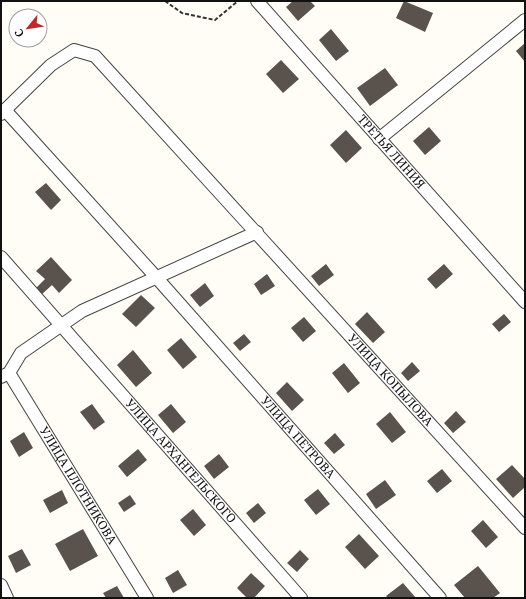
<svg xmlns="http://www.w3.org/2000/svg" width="526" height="599" font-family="'Noto Serif',serif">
  <rect width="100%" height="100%" fill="#fffdf5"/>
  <!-- building -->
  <path fill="#5a524d" d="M293,1H310L315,6L298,21L286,7Z
    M404,1L433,13L425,32L396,18Z
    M331,29L349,51L336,61L319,40Z
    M525,43V62L516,51Z
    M281,60L299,79L283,93L266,74Z
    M385,68L398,85L370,106L357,88Z
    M429,127L441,141L425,155L413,141Z
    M346,130L362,148L346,163L330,145Z
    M46,183L61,200L51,210L35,192Z
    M51,257L72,280L59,293L52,285L40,296L34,290L45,279L36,271Z
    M326,264L334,275L319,286L311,276Z
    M444,264L453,274L436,289L427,279Z
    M267,274L275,286L261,295L254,284Z
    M205,283L214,296L200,307L190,295Z
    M141,295L155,308L136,327L122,314Z
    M367,312L385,332L373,343L355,324Z
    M504,314L511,322L499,332L492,324Z
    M304,317L316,331L303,342L291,328Z
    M244,334L251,342L240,351L233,343Z
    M181,338L197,357L183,369L167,350Z
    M133,350L152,373L136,387L117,365Z
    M412,362L420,371L408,381L401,373Z
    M344,363L360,383L348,393L332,373Z
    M287,382L304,400L292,411L276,393Z
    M92,404L105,422L94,430L80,412Z
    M171,404L186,422L173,433L158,415Z
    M456,411L466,422L453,433L444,423Z
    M390,412L406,432L392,443L376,424Z
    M24,432L33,448L19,457L10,441Z
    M335,433L345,445L334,454L324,443Z
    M138,449L147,460L127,477L118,466Z
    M219,454L229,467L214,479L204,466Z
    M512,465L525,479V487L513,498L496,479Z
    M442,469L452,481L437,493L427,481Z
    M385,480L396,495L376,509L366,494Z
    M318,489L330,504L316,515L304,500Z
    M62,490L68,503L50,513L43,500Z
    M130,495L136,504L124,512L118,503Z
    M258,503L266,513L254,523L246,513Z
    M193,509L206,525L194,536L180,520Z
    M483,520L498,537L486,548L471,531Z
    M83,529L98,556L70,571L55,544Z
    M359,534L379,556L365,569L345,547Z
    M22,549L31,565L16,573L8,556Z
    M300,550L309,559L297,572L287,563Z
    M478,566L500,593L493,598H465L454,585Z
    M178,570L187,585L173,593L165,578Z
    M251,573L265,586L254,598H247L237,588Z
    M403,583L416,598H388L386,596Z
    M117,586L124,598H106L103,593Z"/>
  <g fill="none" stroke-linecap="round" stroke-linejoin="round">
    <!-- street casing -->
    <g stroke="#444" stroke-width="14">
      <g id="street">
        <path id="s1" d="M257,1L525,302"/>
        <path id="s2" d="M5,110L51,65L74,50L95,56L525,528"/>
        <path id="s3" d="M1,114L5,110L156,277L440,598"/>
        <path d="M379,139L525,20"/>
        <path id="s4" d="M1,257L301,598"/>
        <path id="s5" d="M9,373L147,598"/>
        <path d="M1,377L9,373L21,353L82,311L257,232"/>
        <path d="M1,585L7,598"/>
      </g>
    </g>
    <!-- path -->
    <path stroke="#333" stroke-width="2" stroke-dasharray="4 2" stroke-linecap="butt" d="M165,1L182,13L215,20L238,1"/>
    <!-- street -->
    <use href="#street" stroke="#fff" stroke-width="12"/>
  </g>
  <g text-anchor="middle" stroke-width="4" stroke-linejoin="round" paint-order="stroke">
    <!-- street labels -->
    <g font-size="12" fill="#111" stroke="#fff">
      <text dy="4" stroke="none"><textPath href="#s1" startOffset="202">ТРЕТЬЯ ЛИНИЯ</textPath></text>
      <text dy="4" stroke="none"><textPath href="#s2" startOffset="552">УЛИЦА КОПЫЛОВА</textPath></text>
      <text dy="4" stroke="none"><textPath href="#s3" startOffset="445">УЛИЦА ПЕТРОВА</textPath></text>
      <text dy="4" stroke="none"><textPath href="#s4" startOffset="272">УЛИЦА АРХАНГЕЛЬСКОГО</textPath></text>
      <text dy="4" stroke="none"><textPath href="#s5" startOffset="132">УЛИЦА ПЛОТНИКОВА</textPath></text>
    </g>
  </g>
  <!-- border -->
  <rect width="526" height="599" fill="none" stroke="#111111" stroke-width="4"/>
  <!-- north arrow -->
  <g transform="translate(28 28) rotate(240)"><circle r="19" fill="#ffffff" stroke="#a0a0a0"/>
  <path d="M0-3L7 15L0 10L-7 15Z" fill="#c4262e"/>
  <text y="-6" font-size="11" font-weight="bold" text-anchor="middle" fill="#111111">С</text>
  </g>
</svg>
